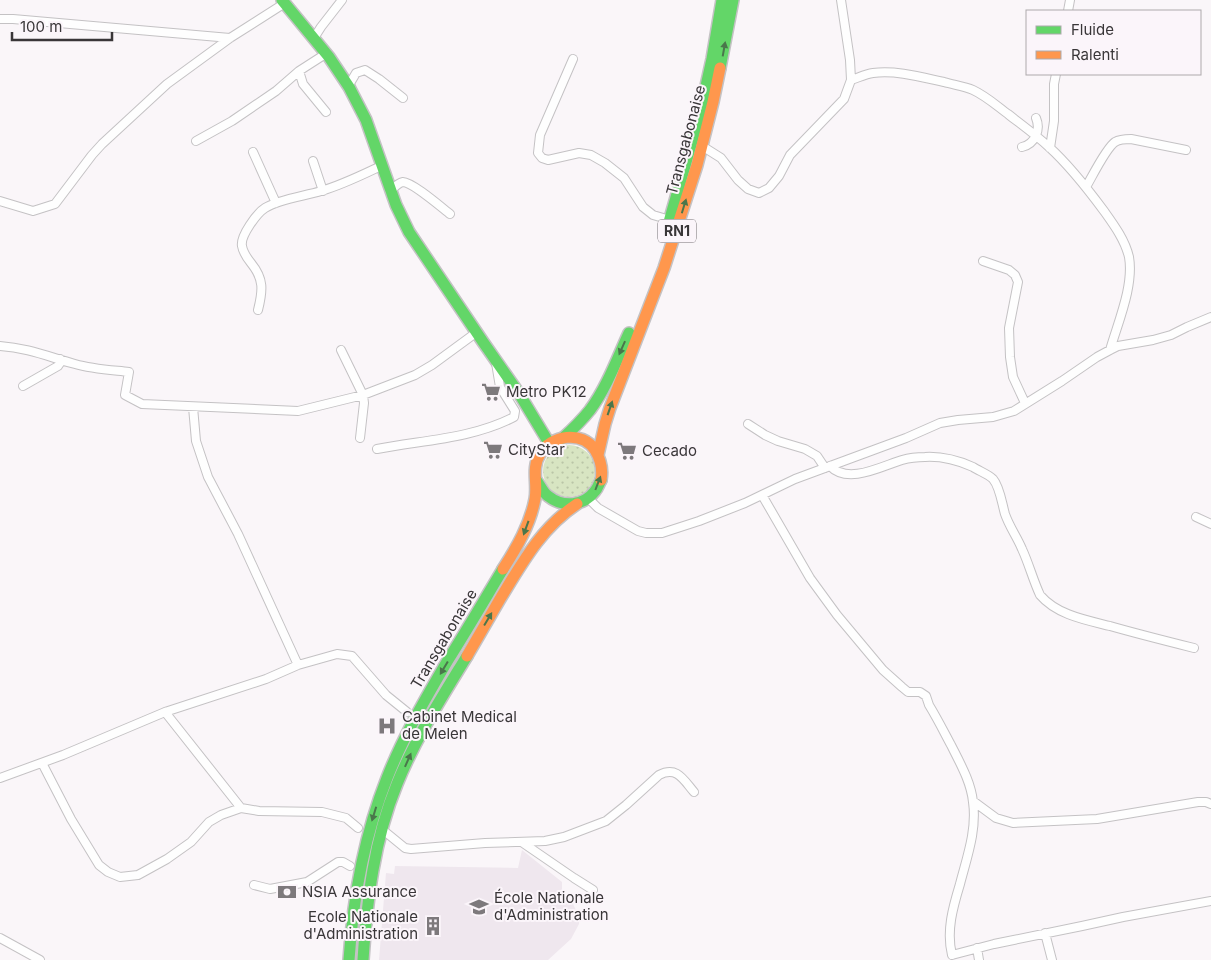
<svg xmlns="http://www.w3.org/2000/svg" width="1211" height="960" font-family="Inter,sans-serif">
  <defs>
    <pattern id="grass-dots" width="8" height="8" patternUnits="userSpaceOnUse" patternTransform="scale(1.25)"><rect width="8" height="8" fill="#d8e5c2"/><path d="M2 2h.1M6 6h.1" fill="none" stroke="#bac5a7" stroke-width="1.8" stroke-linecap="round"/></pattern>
  </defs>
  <rect width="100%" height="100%" fill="#faf6f9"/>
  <!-- built -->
  <path fill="#efe7ee" d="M522,850L562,882V889L566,899L573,904L576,910L579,920V924L571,939L548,960H379L386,873L394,874L395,866L518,868Z"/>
  <!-- grass -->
  <path fill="url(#grass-dots)" d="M543 471a26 26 0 1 1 52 0a26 26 0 1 1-52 0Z"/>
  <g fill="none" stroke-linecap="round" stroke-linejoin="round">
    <!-- street casing -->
    <g stroke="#c4c2c4" stroke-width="10">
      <path id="street" d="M841,0L850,60L851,80
        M1068,11L1070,0
        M0,19H13L230,38
        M314,38L321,27L342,0
        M573,59L540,135L538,153L542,158L548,160L579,153L591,155L605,163L624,178L643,207L653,215L670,220
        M299,71L303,84L326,112
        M349,85L356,73L365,70L379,79L403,98
        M196,141L232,121L276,91L299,71L327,53
        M702,146L721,158L738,180L748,189L759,193L769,188L779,176L790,155L844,99L851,80C858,78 865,74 873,73C896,70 921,77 944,82C954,85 964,86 973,90C986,96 997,106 1008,114C1022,125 1036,135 1049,147C1070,166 1087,188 1104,211C1114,225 1125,240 1129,257C1134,286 1118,322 1110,350
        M1022,147C1035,144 1041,130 1036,118
        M1050,148L1054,121V84L1056,74
        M253,152L276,203
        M313,161L323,191
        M1086,187C1092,177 1106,148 1115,142C1120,139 1126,139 1131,139L1186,150
        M390,192C394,188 397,183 403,182C412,182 441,207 450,214
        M0,201L33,211L55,204L92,155L102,144L167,84L230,38L285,3
        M983,261L1009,270L1015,275L1018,282L1009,328L1010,357L1013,377L1025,403
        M258,310C263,290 264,279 251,263C247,258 243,252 242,246C240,236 257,213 265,208C279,199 305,196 321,191C342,185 362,175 381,166
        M0,346C28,348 49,357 75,364C92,369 111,370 129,372L125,395L142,404L298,411L363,395L415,375L432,365L477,332
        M341,350L363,395L364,403L360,438
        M23,386L58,366L60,363V359
        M193,407L196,441L208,477L238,534L298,665
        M748,424L765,435L778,441L805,449L817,456L825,468
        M377,449C423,440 471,439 514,417L515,411L500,387L496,363
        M830,466C848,485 882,466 902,460C909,458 917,457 925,457C942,456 957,460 973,467C979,471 988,474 993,479C1000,487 1002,504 1005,514C1009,526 1017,537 1022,549C1029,564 1033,580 1040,595C1057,615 1086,620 1110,626C1138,634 1166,641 1194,648
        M762,495L810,578L837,615L883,670L902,687L908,692H920L926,696L929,705C937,718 944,732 951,745C960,763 971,782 973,802C977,830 967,857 960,884C953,907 946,931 952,955
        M588,498L598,508L638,531L646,533H662L699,521L745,503L795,479L906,438L940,423L958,420L993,417L1014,411L1062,381L1097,357L1110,350L1118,346L1153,340L1171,335L1187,327L1211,317
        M1196,517L1211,524
        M165,712L241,808
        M42,763L71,819L99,865L108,872L120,877L138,875L167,859L191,842L209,822L221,815L241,808L259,811L322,812L346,818L358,828
        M0,778L63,755L165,712L266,679L298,665L337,654L352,656L386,695L407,712
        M973,801L996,818L1013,823L1097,819L1198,802H1206L1211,804
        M383,830L405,848L411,849L485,843L545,841L564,837L606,821L626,805L659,775C677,766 683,779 694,792
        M523,843L574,878L593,890
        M254,885L270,889L307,882L338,862H343L350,866
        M1045,933L1052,960
        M0,938L40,960
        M977,948L979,960
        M952,955L994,944L1082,926L1123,917L1211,901"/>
    </g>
    <!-- fast casing -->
    <g stroke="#c4c2c4" stroke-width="14">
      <path id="fast" d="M282,0L329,57L349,87L366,120L396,205L409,232L483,342L520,395L549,443
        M720,68L733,0
        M669,222L700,113L712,59L722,0
        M563,438C573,429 582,420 590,410C607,387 617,359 629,333
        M536,480C540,485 543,493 548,496C563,508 584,506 595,491C598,488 599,483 601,480
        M349,960C353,898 364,836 387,778C403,737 426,698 448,660C467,630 485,599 503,569
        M363,960C367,900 374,840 397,784C415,739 442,697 467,656"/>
    </g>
    <!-- slow casing -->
    <g stroke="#c4c2c4" stroke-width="14">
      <path id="slow" d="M598,455L605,424L610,408L664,268L697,165L713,102L720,68
        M503,569C517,547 530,525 535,499C538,484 531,468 540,454C551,435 582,430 595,450C601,460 603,469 601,480
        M467,656C478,637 489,618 500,599C522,563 541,528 577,504"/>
    </g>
    <!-- street -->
    <use href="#street" stroke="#fefefe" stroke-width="8"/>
    <!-- fast -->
    <use href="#fast" stroke="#63d668" stroke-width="11"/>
    <!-- slow -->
    <use href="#slow" stroke="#ff974d" stroke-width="11"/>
  </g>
  <!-- one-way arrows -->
  <defs><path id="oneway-solid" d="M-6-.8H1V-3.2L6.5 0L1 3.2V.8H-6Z" transform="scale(1.25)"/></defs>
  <g fill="#4a764b">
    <use href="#oneway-solid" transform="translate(724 49) rotate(-80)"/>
    <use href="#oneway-solid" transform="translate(684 206) rotate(-73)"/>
    <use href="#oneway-solid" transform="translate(622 348) rotate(114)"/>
    <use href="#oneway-solid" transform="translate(610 408) rotate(-71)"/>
    <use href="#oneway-solid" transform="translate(598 483) rotate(-69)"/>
    <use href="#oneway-solid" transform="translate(526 528) rotate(110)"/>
    <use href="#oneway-solid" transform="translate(488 619) rotate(-59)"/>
    <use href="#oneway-solid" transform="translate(444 668) rotate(121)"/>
    <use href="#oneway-solid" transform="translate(408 760) rotate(-66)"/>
    <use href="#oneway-solid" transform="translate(374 814) rotate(107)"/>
  </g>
  <!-- icons -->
  <defs>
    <g id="supermarket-bare" transform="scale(1.5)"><path d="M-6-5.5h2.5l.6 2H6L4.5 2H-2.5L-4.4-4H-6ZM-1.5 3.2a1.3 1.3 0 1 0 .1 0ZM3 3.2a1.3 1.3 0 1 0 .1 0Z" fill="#7d797c" stroke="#fbf5fa" stroke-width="2.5" paint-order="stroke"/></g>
    <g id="hospital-bare" transform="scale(1.5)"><path d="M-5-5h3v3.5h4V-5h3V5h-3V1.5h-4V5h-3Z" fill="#7d797c" stroke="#fbf5fa" stroke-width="2.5" paint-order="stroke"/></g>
    <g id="bank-bare" transform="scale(1.5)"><path d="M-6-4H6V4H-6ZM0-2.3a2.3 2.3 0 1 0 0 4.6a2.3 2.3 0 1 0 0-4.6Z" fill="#7d797c" stroke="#fbf5fa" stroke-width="2.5" paint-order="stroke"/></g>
    <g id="university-bare" transform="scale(1.5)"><path d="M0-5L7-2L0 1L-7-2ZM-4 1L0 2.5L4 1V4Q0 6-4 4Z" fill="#7d797c" stroke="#fbf5fa" stroke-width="2.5" paint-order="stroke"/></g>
    <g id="building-bare" transform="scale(1.5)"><path d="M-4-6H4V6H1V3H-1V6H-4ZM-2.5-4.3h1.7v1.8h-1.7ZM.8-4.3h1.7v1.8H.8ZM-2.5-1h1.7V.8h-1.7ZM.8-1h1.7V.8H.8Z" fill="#7d797c" stroke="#fbf5fa" stroke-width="2.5" paint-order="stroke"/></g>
  </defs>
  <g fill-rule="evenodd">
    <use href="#supermarket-bare" x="491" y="392"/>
    <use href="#supermarket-bare" x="493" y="450"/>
    <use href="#supermarket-bare" x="627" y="451"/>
    <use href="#hospital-bare" x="387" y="726"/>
    <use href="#bank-bare" x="287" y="892"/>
    <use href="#university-bare" x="479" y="907"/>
    <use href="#building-bare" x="433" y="926"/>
  </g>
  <g text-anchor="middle" stroke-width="4" stroke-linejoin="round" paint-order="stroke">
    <!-- shield labels -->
    <rect fill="#fbf5fa" stroke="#736f72" stroke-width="1" x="658" y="219.5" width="38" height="23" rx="4"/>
    <g font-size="14" font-weight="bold" fill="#393638">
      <text x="677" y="236">RN1</text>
    </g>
    <!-- street labels -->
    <g font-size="15" fill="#393638" stroke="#fbf5fa">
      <text transform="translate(686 140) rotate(-75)" y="5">Transgabonaise</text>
      <text transform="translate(444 639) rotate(-59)" y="5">Transgabonaise</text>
    </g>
    <!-- poi labels -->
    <g font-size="15" fill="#393638" stroke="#fbf5fa" text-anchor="start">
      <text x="506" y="397">Metro PK12</text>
      <text x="508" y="455">CityStar</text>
      <text x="642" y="456">Cecado</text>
      <text x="402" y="722">Cabinet Medical<tspan x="402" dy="17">de Melen</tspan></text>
      <text x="302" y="897">NSIA Assurance</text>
      <text x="494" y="903">École Nationale<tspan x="494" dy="17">d'Administration</tspan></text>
      <text x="418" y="922" text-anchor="end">Ecole Nationale<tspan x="418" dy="17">d'Administration</tspan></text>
    </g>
  </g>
  <!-- legend -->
  <rect x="1026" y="10" width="175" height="65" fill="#fbf5fa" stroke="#ada9ac"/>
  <rect x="1036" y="26" width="25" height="8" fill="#63d668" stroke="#ada9ac"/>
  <text x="1071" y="35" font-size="15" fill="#393638">Fluide</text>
  <rect x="1036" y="51" width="25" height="8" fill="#ff974d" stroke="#ada9ac"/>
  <text x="1071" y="60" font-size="15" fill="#393638">Ralenti</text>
  <!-- scale -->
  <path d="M12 32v8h100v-8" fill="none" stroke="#393638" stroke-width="2.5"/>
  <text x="20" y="32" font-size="15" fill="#393638" stroke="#fbf5fa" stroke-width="4" paint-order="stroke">100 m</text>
</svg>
